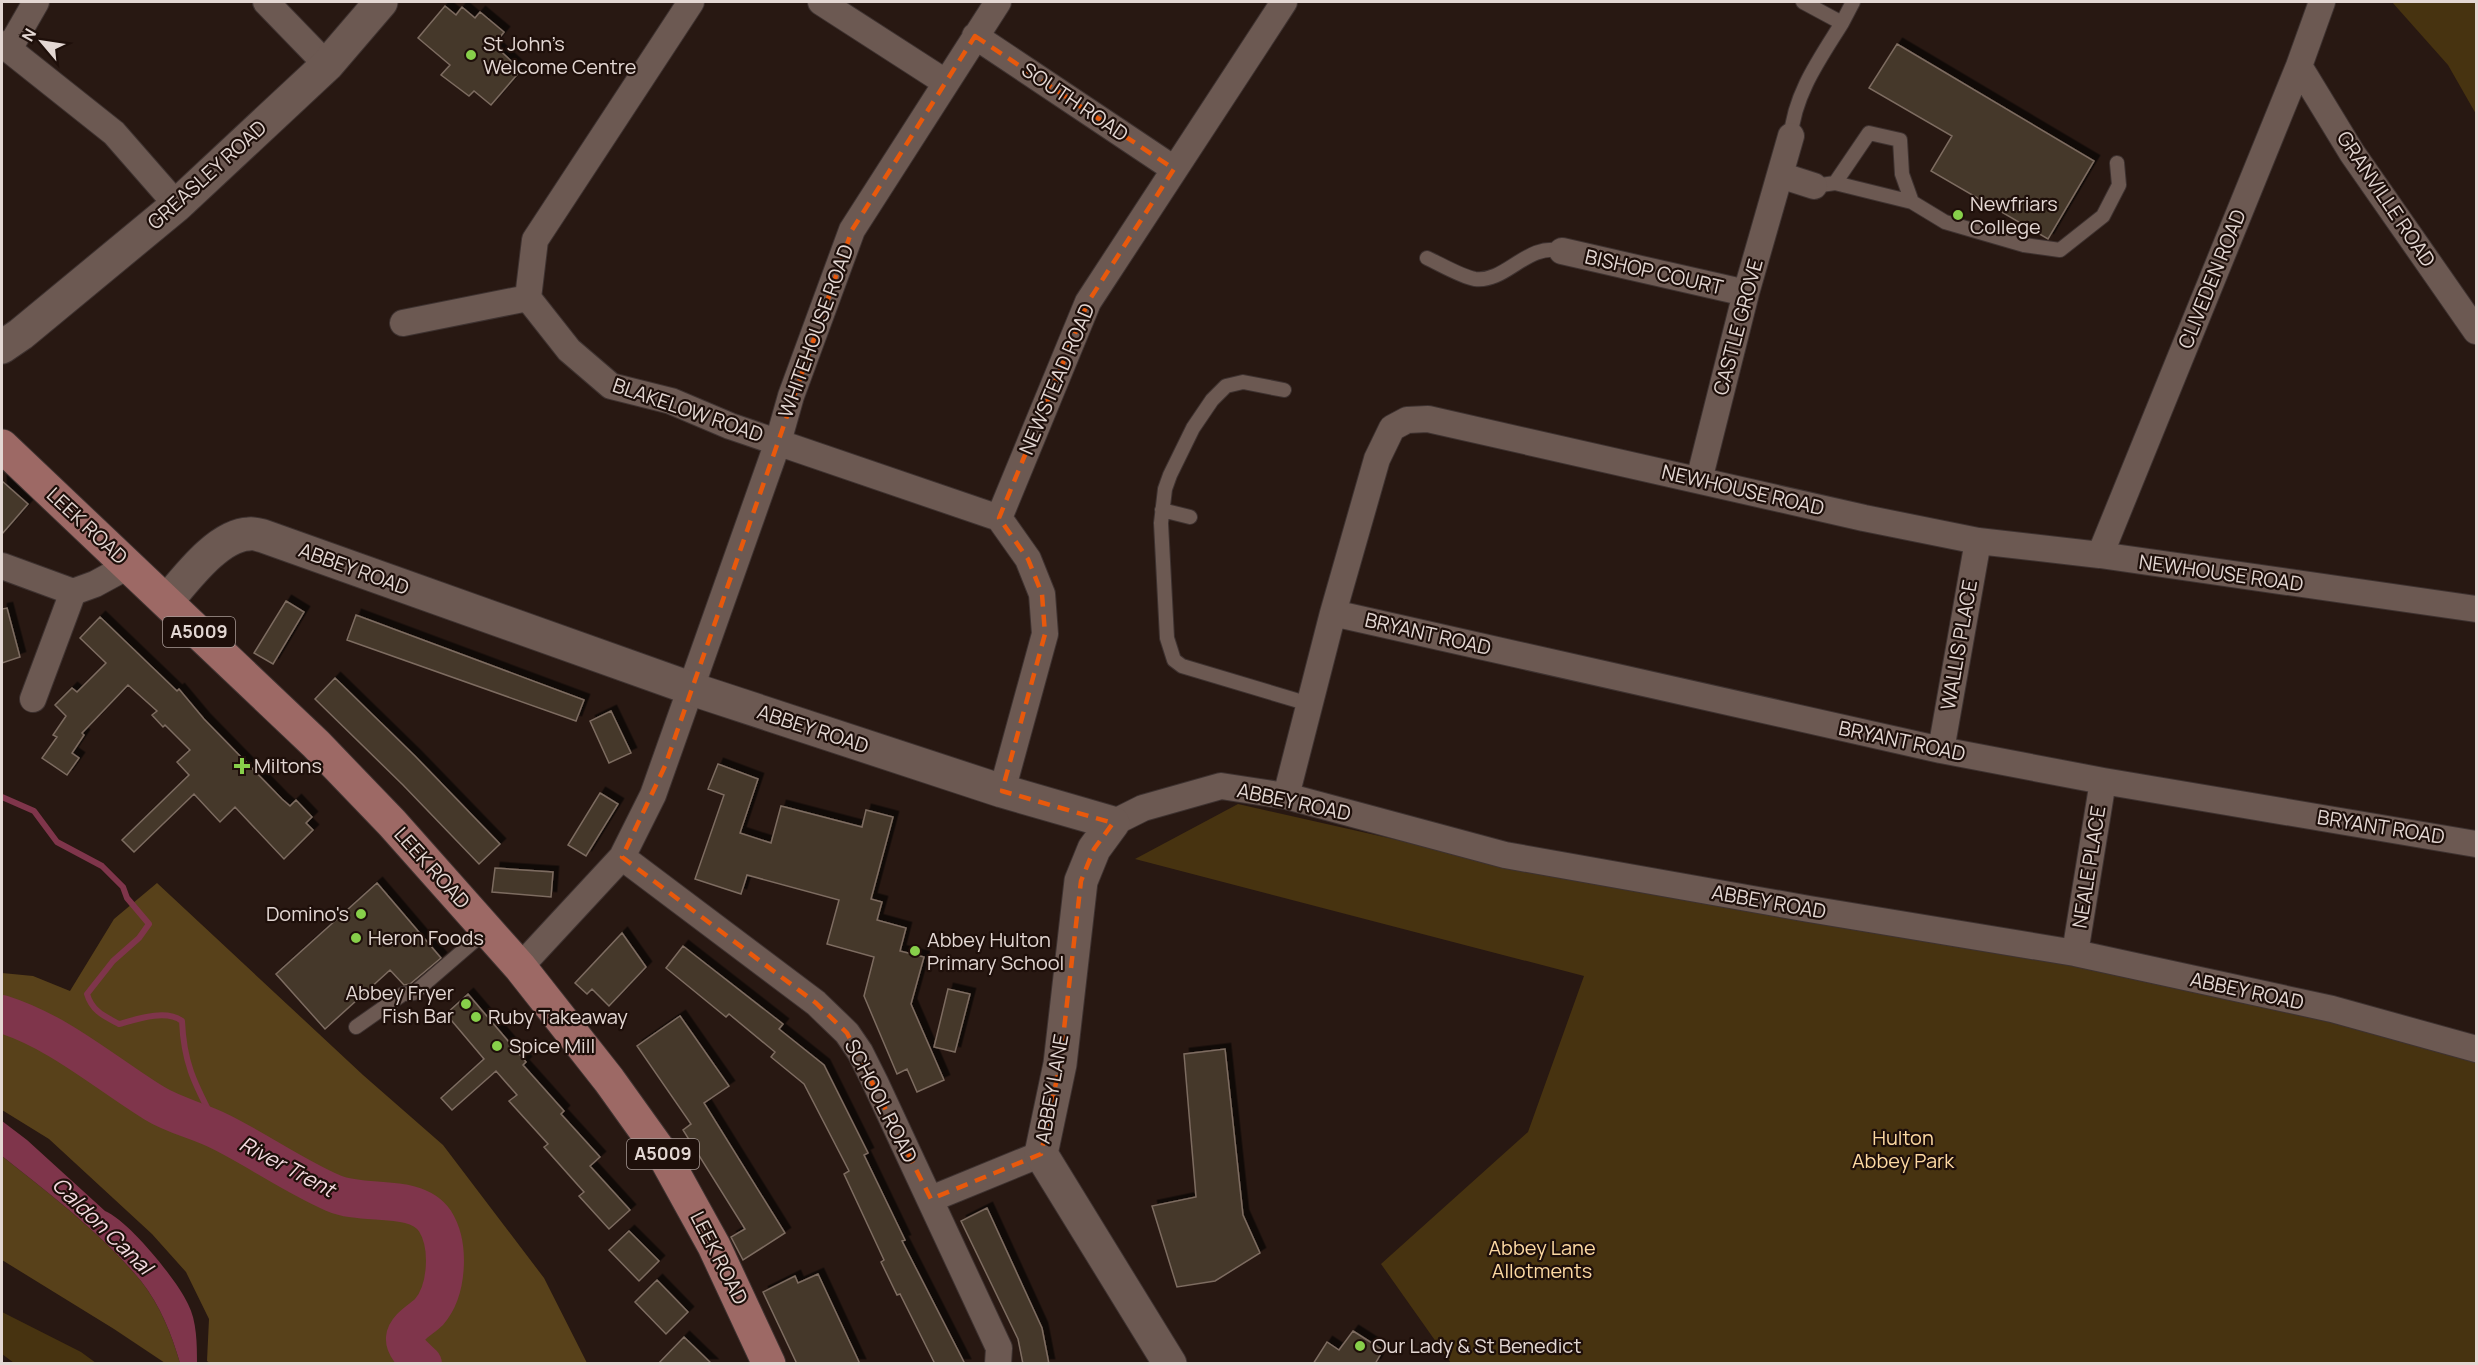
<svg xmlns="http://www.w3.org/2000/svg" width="2478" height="1365" font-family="Manrope,sans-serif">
  <defs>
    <filter id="shadow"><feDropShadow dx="5.5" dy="-5.5" stdDeviation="0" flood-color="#0009"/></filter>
  </defs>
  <rect width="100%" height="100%" fill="#281812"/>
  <!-- green -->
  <path fill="#473310" d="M2392,2H2476V114L2448,65Z
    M1238,804L1504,864L2160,977L2476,1058V1363H1451L1381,1264L1528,1132L1584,976L1135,859Z
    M2,1312L81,1352L96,1363H14L2,1354Z"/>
  <!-- forest -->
  <path fill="#58411a" d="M157,883L363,1075L443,1145L544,1278L587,1363L211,1364L207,1361L209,1319L186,1272L152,1234L49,1139L2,1110V973L33,976L70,991L114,919Z
    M2,1156C50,1194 101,1233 141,1281C160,1305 172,1335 180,1363H165L114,1329L2,1260Z"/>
  <!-- water -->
  <path fill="#7f354b" d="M2,1121L27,1140L105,1211C129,1221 177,1280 188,1304C197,1321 197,1345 197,1363H180C172,1335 160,1305 141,1281C101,1233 50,1194 2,1156Z"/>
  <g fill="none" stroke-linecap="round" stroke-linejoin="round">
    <!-- stream -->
    <path stroke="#7f354b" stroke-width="6" d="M2,797L34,811L57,842L102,866L123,887L127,898L149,924L139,938L113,961L87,994C92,1011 104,1016 119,1024C137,1019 166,1009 182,1021C184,1069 198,1089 219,1131"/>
    <!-- river -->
    <path stroke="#7f354b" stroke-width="38" d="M2,1014C59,1032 104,1072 154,1103C175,1116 200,1121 221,1132C259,1151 294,1176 333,1193C364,1207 415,1192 435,1221C450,1245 448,1290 429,1312C422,1319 406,1327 405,1338C404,1348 416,1357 423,1364"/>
  </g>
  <!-- building -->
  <path fill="#45372c" stroke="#7d6c60" stroke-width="1.5" filter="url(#shadow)" d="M445,6L456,15L462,7L475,18L480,12L504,32L494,45L521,70L491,105L474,91L469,96L441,75L450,65L418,38Z
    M1897,44L2094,161L2048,239L1931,171L1952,136L1869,88Z
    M2,481L28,504L2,534Z
    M286,601L304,612L273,664L254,653Z
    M7,608L20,657L2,663V609Z
    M356,615L584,700L576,721L347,640Z
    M100,617L177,691L179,689L204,719L282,799L290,806L296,800L312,817L306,823L313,830L284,859L235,807L220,822L194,794L134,852L122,840L189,775L177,762L190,750L165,725L163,727L152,715L157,711L128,685L82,733L84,735L72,753L79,758L67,775L42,758L57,737L53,735L66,716L55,705L72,688L77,692L106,663L80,638Z
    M335,678L415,756L500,844L479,864L403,785L315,699Z
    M611,711L631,753L609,763L590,721Z
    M718,764L758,779L740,833L771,843L781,806L862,827L866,810L893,817L871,899L882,902L877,920L906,928L900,951L924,957L911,1004L944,1080L917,1092L907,1069L897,1074L864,996L874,957L827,944L839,900L747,875L741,894L695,879L724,795L708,789Z
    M600,793L618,804L586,856L568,845Z
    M495,868L553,872L551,897L492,892Z
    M377,883L441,958L410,984L404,985L390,970L325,1029L276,974Z
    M622,933L646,967L609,1006L592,989L587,994L575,983Z
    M683,946L783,1024L779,1029L824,1065L868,1153L864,1155L905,1240L902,1241L965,1364H935L900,1294L897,1295L881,1262L884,1260L844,1174L849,1171L804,1084L771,1057L775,1052L729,1014L726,1017L666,968Z
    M948,989L970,994L955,1052L934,1047Z
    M468,994L526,1062L523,1065L564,1111L561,1114L600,1157L590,1166L630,1210L609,1229L579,1196L584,1192L544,1147L548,1144L509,1101L517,1095L496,1071L452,1110L441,1098L484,1059L446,1014Z
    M680,1016L729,1086L704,1103L785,1233L743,1260L731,1237L745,1229L683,1130L691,1124L637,1046Z
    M1225,1049L1243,1215L1260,1253L1215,1281L1177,1287L1152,1206L1196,1197L1184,1054Z
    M987,1208L1042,1328L1049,1364H1023L1018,1339L961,1221Z
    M629,1231L659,1261L639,1281L609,1250Z
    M818,1274L860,1364H797L763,1292L795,1276L798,1283Z
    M657,1280L688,1312L666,1334L635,1302Z
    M1353,1331L1383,1350L1375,1364H1313L1327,1342L1339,1350Z
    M684,1337L712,1364H658Z"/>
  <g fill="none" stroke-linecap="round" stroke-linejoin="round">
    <!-- lane casing -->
    <g stroke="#3e3230" stroke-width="16">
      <path id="lane" d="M1842,23L1853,2
        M1791,136C1794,94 1821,57 1842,23L1803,2
        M1835,183L1912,202
        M1814,186L1835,183L1869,133L1900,140L1902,174L1912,202L1945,222L2024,245L2060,250L2103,216L2119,185L2117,163
        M1427,258C1440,264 1462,277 1475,279C1506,283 1527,242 1562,251
        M1284,390L1243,382L1226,386L1212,400L1193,428L1170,475L1165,489L1161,523L1167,638L1174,660L1182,666L1309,704
        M1162,510L1190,517
        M356,1027L403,994L414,993L487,930"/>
    </g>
    <!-- street casing -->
    <g stroke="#3e3230" stroke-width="28">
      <path id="street" d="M266,2L327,65
        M691,2L535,240L528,298L569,350L611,386L671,401L730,426L999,518
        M821,2L945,82
        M975,36L1174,169
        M2,44L114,133L177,205
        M9,49L36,2
        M2299,66L2352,153L2476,331
        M1780,175L1814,186
        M1562,251L1746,293
        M403,323L528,298
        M1699,480L1746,293L1791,136
        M2100,555L2299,66L2322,2
        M2,566L73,592
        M1333,613L1941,750L2103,781L2476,844
        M33,699L73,592L95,584L130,565
        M1941,750L1978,541
        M1002,791L1045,634L1042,594L1028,559L999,518L1088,302L1284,2
        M1286,796L1333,613L1377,459L1392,428L1407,420L1428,419L1864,518L1978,541L2100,555L2476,609
        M1113,823L1143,808L1221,786L1286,796L1505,855L1809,909L2075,953L2332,1009L2476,1049
        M622,857L816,1003L847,1033L860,1052L875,1082L999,1348L998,1364
        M2075,953L2103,781
        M520,967L622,857L653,795L778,442L791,396L852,230L998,2
        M931,1199L1041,1154"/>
    </g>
    <!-- secondary casing -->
    <g stroke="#3e3230" stroke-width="35">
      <path id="secondary" d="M2,347L21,334L177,205L327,65L381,2
        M167,601C186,579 218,535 249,534C253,533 259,535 263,536L701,692L1002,791L1113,823L1094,849L1081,881L1060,1064L1041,1154L1170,1364"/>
    </g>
    <!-- primary casing -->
    <g stroke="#3e3230" stroke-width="35">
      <path id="primary" d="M2,446L316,744L392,823L520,967L609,1080L667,1161L714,1246L769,1364"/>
    </g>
    <!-- lane -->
    <use href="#lane" stroke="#6c5952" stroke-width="14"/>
    <!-- street -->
    <use href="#street" stroke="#6c5952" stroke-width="26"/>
    <!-- secondary -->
    <use href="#secondary" stroke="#6c5952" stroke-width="33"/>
    <!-- primary -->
    <use href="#primary" stroke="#9d6965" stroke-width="33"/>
  </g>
  <!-- marked area -->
  <path fill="none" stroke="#e8590c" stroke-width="4.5" stroke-dasharray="12 8" stroke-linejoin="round" d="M975,36L1174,169L1088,302L999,518L1028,559L1042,594L1045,634L1002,791L1113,823L1094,849L1081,881L1060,1064L1041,1154L931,1199L847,1033L816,1003L622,857L665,766L852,230Z"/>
  <!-- markers -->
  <g fill="#87cf4a" stroke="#1e0f0a" stroke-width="2">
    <circle cx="471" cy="55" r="6"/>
    <circle cx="1958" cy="215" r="6"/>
    <path d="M239 757h6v6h6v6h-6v6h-6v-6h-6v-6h6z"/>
    <circle cx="361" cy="914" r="6"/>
    <circle cx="356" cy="938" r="6"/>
    <circle cx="915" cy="951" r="6"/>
    <circle cx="466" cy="1004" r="6"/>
    <circle cx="476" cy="1017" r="6"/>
    <circle cx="497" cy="1046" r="6"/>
    <circle cx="1360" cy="1346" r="6"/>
  </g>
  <g text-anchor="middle" stroke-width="4.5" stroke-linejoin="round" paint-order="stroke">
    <!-- shield labels -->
    <g fill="#1e0f0a" stroke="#a89b97" stroke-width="1.5">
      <rect x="163" y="617" width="72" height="30" rx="4.5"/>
      <rect x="627" y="1139" width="72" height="30" rx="4.5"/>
    </g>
    <g font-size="18" font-weight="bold" fill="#e3d7d3">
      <text x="199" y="638">A5009</text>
      <text x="663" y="1160">A5009</text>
    </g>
    <!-- poi labels -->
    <g font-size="20" fill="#e3d7d3" stroke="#1e0f0a" text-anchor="start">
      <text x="483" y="51">St John’s<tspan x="483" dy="23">Welcome Centre</tspan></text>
      <text x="1970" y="211">Newfriars<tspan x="1970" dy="23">College</tspan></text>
      <text x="254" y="773">Miltons</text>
      <text x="349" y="921" text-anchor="end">Domino's</text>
      <text x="368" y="945">Heron Foods</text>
      <text x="927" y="947">Abbey Hulton<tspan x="927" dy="23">Primary School</tspan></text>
      <text x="454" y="1000" text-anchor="end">Abbey Fryer<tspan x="454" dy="23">Fish Bar</tspan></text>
      <text x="488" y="1024">Ruby Takeaway</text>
      <text x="509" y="1053">Spice Mill</text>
      <text x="1372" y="1353">Our Lady &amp; St Benedict</text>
    </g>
    <!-- street labels -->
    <g font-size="20" fill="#e3d7d3" stroke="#1e0f0a">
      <text transform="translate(1075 102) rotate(34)" y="7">SOUTH ROAD</text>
      <text transform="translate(207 175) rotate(-42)" y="7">GREASLEY ROAD</text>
      <text transform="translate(2386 199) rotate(56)" y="7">GRANVILLE ROAD</text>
      <text transform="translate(1654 272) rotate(13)" y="7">BISHOP COURT</text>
      <text transform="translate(2212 279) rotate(-68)" y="7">CLIVEDEN ROAD</text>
      <text transform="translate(1738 327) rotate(-75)" y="7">CASTLE GROVE</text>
      <text transform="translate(816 331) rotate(-70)" y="7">WHITEHOUSE ROAD</text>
      <text transform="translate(1057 379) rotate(-67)" y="7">NEWSTEAD ROAD</text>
      <text transform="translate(688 410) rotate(19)" y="7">BLAKELOW ROAD</text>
      <text transform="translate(1743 490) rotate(13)" y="7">NEWHOUSE ROAD</text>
      <text transform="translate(87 526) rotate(43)" y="7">LEEK ROAD</text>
      <text transform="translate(354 569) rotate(20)" y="7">ABBEY ROAD</text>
      <text transform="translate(2221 573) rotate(8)" y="7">NEWHOUSE ROAD</text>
      <text transform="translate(1428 634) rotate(13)" y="7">BRYANT ROAD</text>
      <text transform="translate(1959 645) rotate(-80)" y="7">WALLIS PLACE</text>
      <text transform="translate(813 729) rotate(18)" y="7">ABBEY ROAD</text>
      <text transform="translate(1902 741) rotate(12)" y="7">BRYANT ROAD</text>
      <text transform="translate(1294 802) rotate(12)" y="7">ABBEY ROAD</text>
      <text transform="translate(2381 827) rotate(9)" y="7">BRYANT ROAD</text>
      <text transform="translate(2089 867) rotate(-81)" y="7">NEALE PLACE</text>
      <text transform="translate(432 868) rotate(48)" y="7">LEEK ROAD</text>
      <text transform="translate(1769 902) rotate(10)" y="7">ABBEY ROAD</text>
      <text transform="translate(2247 991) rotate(12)" y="7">ABBEY ROAD</text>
      <text transform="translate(1052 1089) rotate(-80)" y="7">ABBEY LANE</text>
      <text transform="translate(881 1101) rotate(63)" y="7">SCHOOL ROAD</text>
      <text transform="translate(719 1258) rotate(63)" y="7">LEEK ROAD</text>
    </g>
    <!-- park labels -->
    <g font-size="20" fill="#fdd9a2" stroke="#1e0f0a">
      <text x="1903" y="1145">Hulton<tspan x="1903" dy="23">Abbey Park</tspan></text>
      <text x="1542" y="1255">Abbey Lane<tspan x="1542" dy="23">Allotments</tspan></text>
    </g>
    <!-- water labels -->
    <g font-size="21" font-style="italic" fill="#f3dbe0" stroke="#1e0f0a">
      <text transform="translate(287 1167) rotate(28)" y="7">River Trent</text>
      <text transform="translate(102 1226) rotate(44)" y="7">Caldon Canal</text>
    </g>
  </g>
  <!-- border -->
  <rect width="2478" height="1365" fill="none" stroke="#e3d7d3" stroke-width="6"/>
  <!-- north arrow -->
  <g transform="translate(42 42) rotate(299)" stroke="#1e0f0a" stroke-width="4.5" paint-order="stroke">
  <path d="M0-4.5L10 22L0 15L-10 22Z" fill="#e3d7d3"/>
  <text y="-9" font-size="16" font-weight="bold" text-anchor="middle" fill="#e3d7d3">N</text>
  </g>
</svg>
